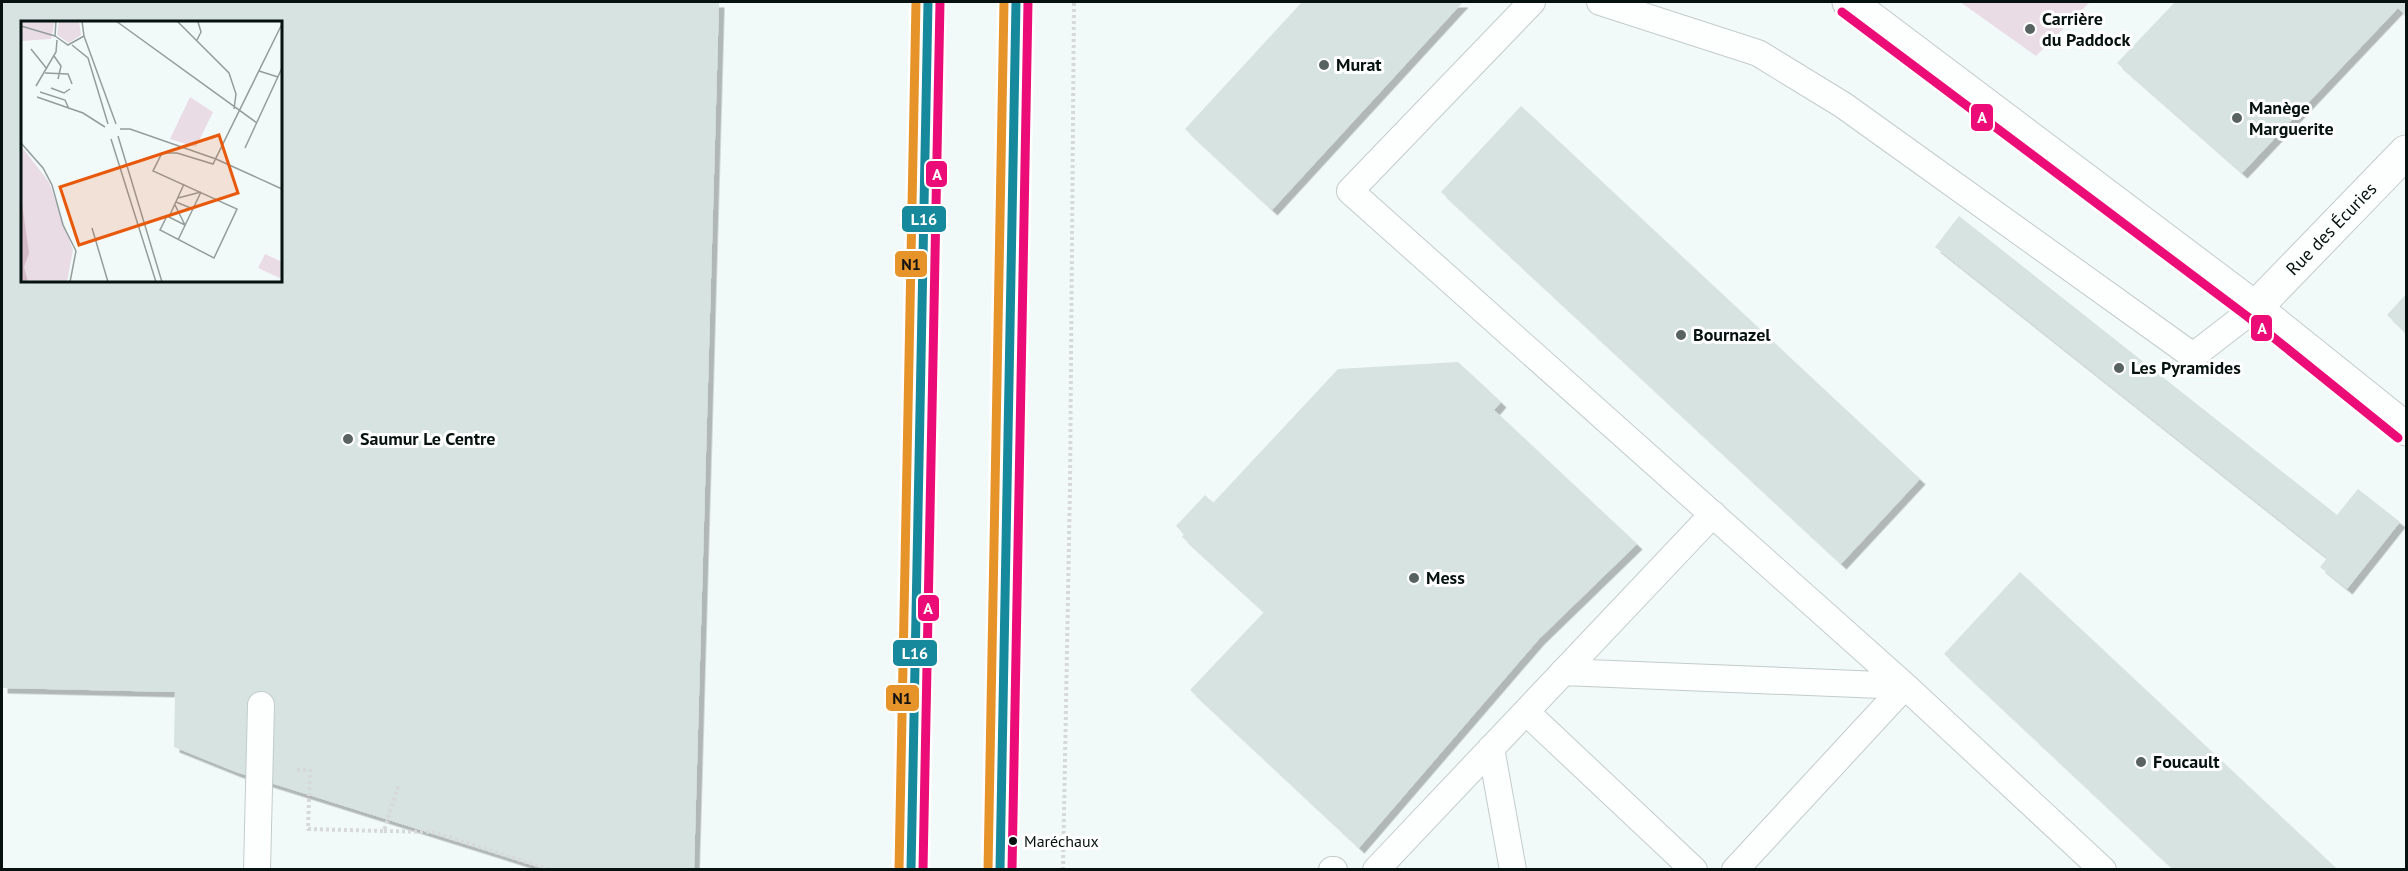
<svg xmlns="http://www.w3.org/2000/svg" width="2408" height="871" font-family="'PT Sans',sans-serif">
  <defs>
    <filter id="shadow"><feDropShadow dx="5.5" dy="5.5" stdDeviation="0" flood-color="#0004"/></filter>
  </defs>
  <rect width="100%" height="100%" fill="#f2faf9"/>
  <!-- garden -->
  <path fill="#eadce4" d="M1960,2H2090L2036,56Z"/>
  <!-- building -->
  <path fill="#d6e3e0" fill-rule="evenodd" filter="url(#shadow)" d="M2,2H719L694,870H548L236,772L174,747L175,692L2,688ZM22,22H280V280H22Z
    M1302,2H1463L1272,210L1185,129Z
    M2175,2H2406V16L2398,8L2242,173L2117,63Z
    M1521,106L1920,479L1841,564L1441,192Z
    M1959,216L2337,515L2358,489L2400,522L2347,589L2320,567L2327,558L1935,247Z
    M2406,294V333L2387,315Z
    M1458,362L1501,402L1494,410L1637,544L1539,639L1359,848L1190,690L1264,612L1182,537L1184,534L1176,526L1205,495L1213,503L1338,369Z
    M2020,572L2338,870H2174L1944,654Z"/>
  <g fill="none" stroke-linecap="round" stroke-linejoin="round">
    <!-- service casing -->
    <g stroke="#c2ccca" stroke-width="28">
      <path id="service" d="M1532,2L1350,191L1905,686L2103,870
        M1600,2L1758,53L1843,105L2193,356L2255,308
        M1563,672L1905,686
        M1526,712L1694,870
        M1491,748L1513,870
        M257,870L261,705
        M1332,870H1334
        M1376,870L1713,514
        M1735,870L1905,686"/>
    </g>
    <!-- minor casing -->
    <g stroke="#c2ccca" stroke-width="35">
      <g id="minor">
        <path id="s1" d="M2255,308L2406,152"/>
      </g>
    </g>
    <!-- tertiary casing -->
    <g stroke="#c2ccca" stroke-width="35">
      <path id="tertiary" d="M1849,2L2255,308L2406,429"/>
    </g>
    <!-- secondary casing -->
    <g stroke="#c2ccca" stroke-width="35">
      <path id="secondary" d="M911,870L928,2
        M1000,870L1016,2"/>
    </g>
    <!-- path -->
    <path stroke="#d6d9d8" stroke-width="4" stroke-dasharray="3 3" stroke-linecap="butt" d="M297,770H310L308,829L384,831L398,786
      M384,831L432,832L551,870
      M1063,870L1070,486L1074,2"/>
    <!-- service -->
    <use href="#service" stroke="#fdfefe" stroke-width="26"/>
    <!-- minor -->
    <use href="#minor" stroke="#fdfefe" stroke-width="33"/>
    <!-- tertiary -->
    <use href="#tertiary" stroke="#fdfefe" stroke-width="33"/>
    <!-- secondary -->
    <use href="#secondary" stroke="#fdfefe" stroke-width="33"/>
    <!-- bus-1 casing -->
    <g stroke="#fff" stroke-width="14">
      <path id="bus-1" d="M911,870L928,2
        M1000,870L1016,2"/>
    </g>
    <!-- bus-2 casing -->
    <g stroke="#fff" stroke-width="14">
      <path id="bus-2" d="M1842,12L2248,317L2398,438
        M923,870L940,2
        M1012,870L1028,2"/>
    </g>
    <!-- bus-3 casing -->
    <g stroke="#fff" stroke-width="14">
      <path id="bus-3" d="M899,870L916,2
        M988,870L1004,2"/>
    </g>
    <!-- bus-1 -->
    <use href="#bus-1" stroke="#168a9c" stroke-width="9"/>
    <!-- bus-2 -->
    <use href="#bus-2" stroke="#eb0c77" stroke-width="9"/>
    <!-- bus-3 -->
    <use href="#bus-3" stroke="#e69429" stroke-width="9"/>
  </g>
  <!-- markers -->
  <g fill="#586361" stroke="#fff" stroke-width="2">
    <circle cx="2030" cy="29" r="6"/>
    <circle cx="1324" cy="65" r="6"/>
    <circle cx="2237" cy="118" r="6"/>
    <circle cx="1681" cy="335" r="6"/>
    <circle cx="2119" cy="368" r="6"/>
    <circle cx="348" cy="439" r="6"/>
    <circle cx="1414" cy="578" r="6"/>
    <circle cx="2141" cy="762" r="6"/>
  </g>
  <circle fill="#05120f" stroke="#fff" stroke-width="2" cx="1013" cy="841" r="5"/>
  <g text-anchor="middle" stroke-width="6" stroke-linejoin="round" paint-order="stroke">
    <!-- bus labels -->
    <g font-size="16" fill="#05120f" stroke="#fff" text-anchor="start">
      <text x="1024" y="847">Maréchaux</text>
    </g>
    <!-- poi labels -->
    <g font-size="18" font-weight="bold" fill="#05120f" stroke="#fff" text-anchor="start">
      <text x="2042" y="25">Carrière<tspan x="2042" dy="21">du Paddock</tspan></text>
      <text x="1336" y="71">Murat</text>
      <text x="2249" y="114">Manège<tspan x="2249" dy="21">Marguerite</tspan></text>
      <text x="1693" y="341">Bournazel</text>
      <text x="2131" y="374">Les Pyramides</text>
      <text x="360" y="445">Saumur Le Centre</text>
      <text x="1426" y="584">Mess</text>
      <text x="2153" y="768">Foucault</text>
    </g>
    <!-- street labels -->
    <g font-size="18" fill="#05120f" stroke="#fff">
      <text dy="6" stroke="none"><textPath href="#s1" startOffset="110">Rue des Écuries</textPath></text>
    </g>
  </g>
  <!-- overview -->
  <g transform="translate(21 21)">
    <rect width="261" height="261" fill="#f2faf9"/>
    <path d="M0,0H34L30,18L0,20ZM38,0H58L60,14L48,22L36,14ZM0,125L28,161L52,229L46,261H0Z" fill="#eadce4"/>
    <path d="M169,76L192,91L175,126L149,118ZM244,233L261,241V258L237,247Z" fill="#eadce4"/>
    <path d="M0,175L8,232L3,246L7,261H0Z" fill="#d5bbc7"/>
    <path fill="none" stroke="#939d9b" stroke-width="1.5" d="M35,0L34,15L47,24L63,15L61,0M95,0L236,102M156,0L208,52L215,73L213,88M0,5L34,15M63,15L95,103M176,19L180,11L177,1M51,24L67,37L87,103M10,28L26,48M33,35L40,45L37,58M238,50L257,56M24,52L47,53L51,63M15,65L35,31L36,19M30,67L43,72L49,68M19,71L44,79L48,88M16,76L62,92L84,106M99,108H109L195,138L261,168M97,115L141,261M90,118L135,261M0,122L22,147L31,164L42,204L55,230L49,261M224,127L261,47M157,177L180,171M155,181L172,188M154,184L164,204M148,196L163,163M164,204L146,195L139,209L193,237L216,188L132,150L141,132H156L192,143L261,3M71,207L87,261M157,219L180,171"/>
    <path fill="#e8590c" fill-opacity="0.15" stroke="#e8590c" stroke-width="3" d="M198,114L217,172L58,224L39,166Z"/>
    <rect width="261" height="261" fill="none" stroke="#05120f" stroke-width="3"/>
  </g>
  <g stroke="#fff" stroke-width="2">
    <rect x="1970" y="103" width="24" height="29" rx="6" fill="#eb0c77"/>
    <rect x="925" y="160" width="23" height="28" rx="6" fill="#eb0c77"/>
    <rect x="901" y="205" width="46" height="28" rx="6" fill="#168a9c"/>
    <rect x="894" y="250" width="34" height="28" rx="6" fill="#e69429"/>
    <rect x="2250" y="314" width="23" height="28" rx="6" fill="#eb0c77"/>
    <rect x="917" y="594" width="23" height="28" rx="6" fill="#eb0c77"/>
    <rect x="892" y="639" width="46" height="28" rx="6" fill="#168a9c"/>
    <rect x="885" y="684" width="35" height="28" rx="6" fill="#e69429"/>
  </g>
  <g font-size="16" text-anchor="middle" font-weight="bold" fill="#fff">
    <text x="1982" y="123">A</text>
    <text x="937" y="180">A</text>
    <text x="924" y="225">L16</text>
    <text x="2262" y="334">A</text>
    <text x="928" y="614">A</text>
    <text x="915" y="659">L16</text>
  </g>
  <g font-size="16" text-anchor="middle" font-weight="bold" fill="#111">
    <text x="911" y="270">N1</text>
    <text x="902" y="704">N1</text>
  </g>
  <!-- border -->
  <rect width="2408" height="871" fill="none" stroke="#05120f" stroke-width="6"/>
</svg>
